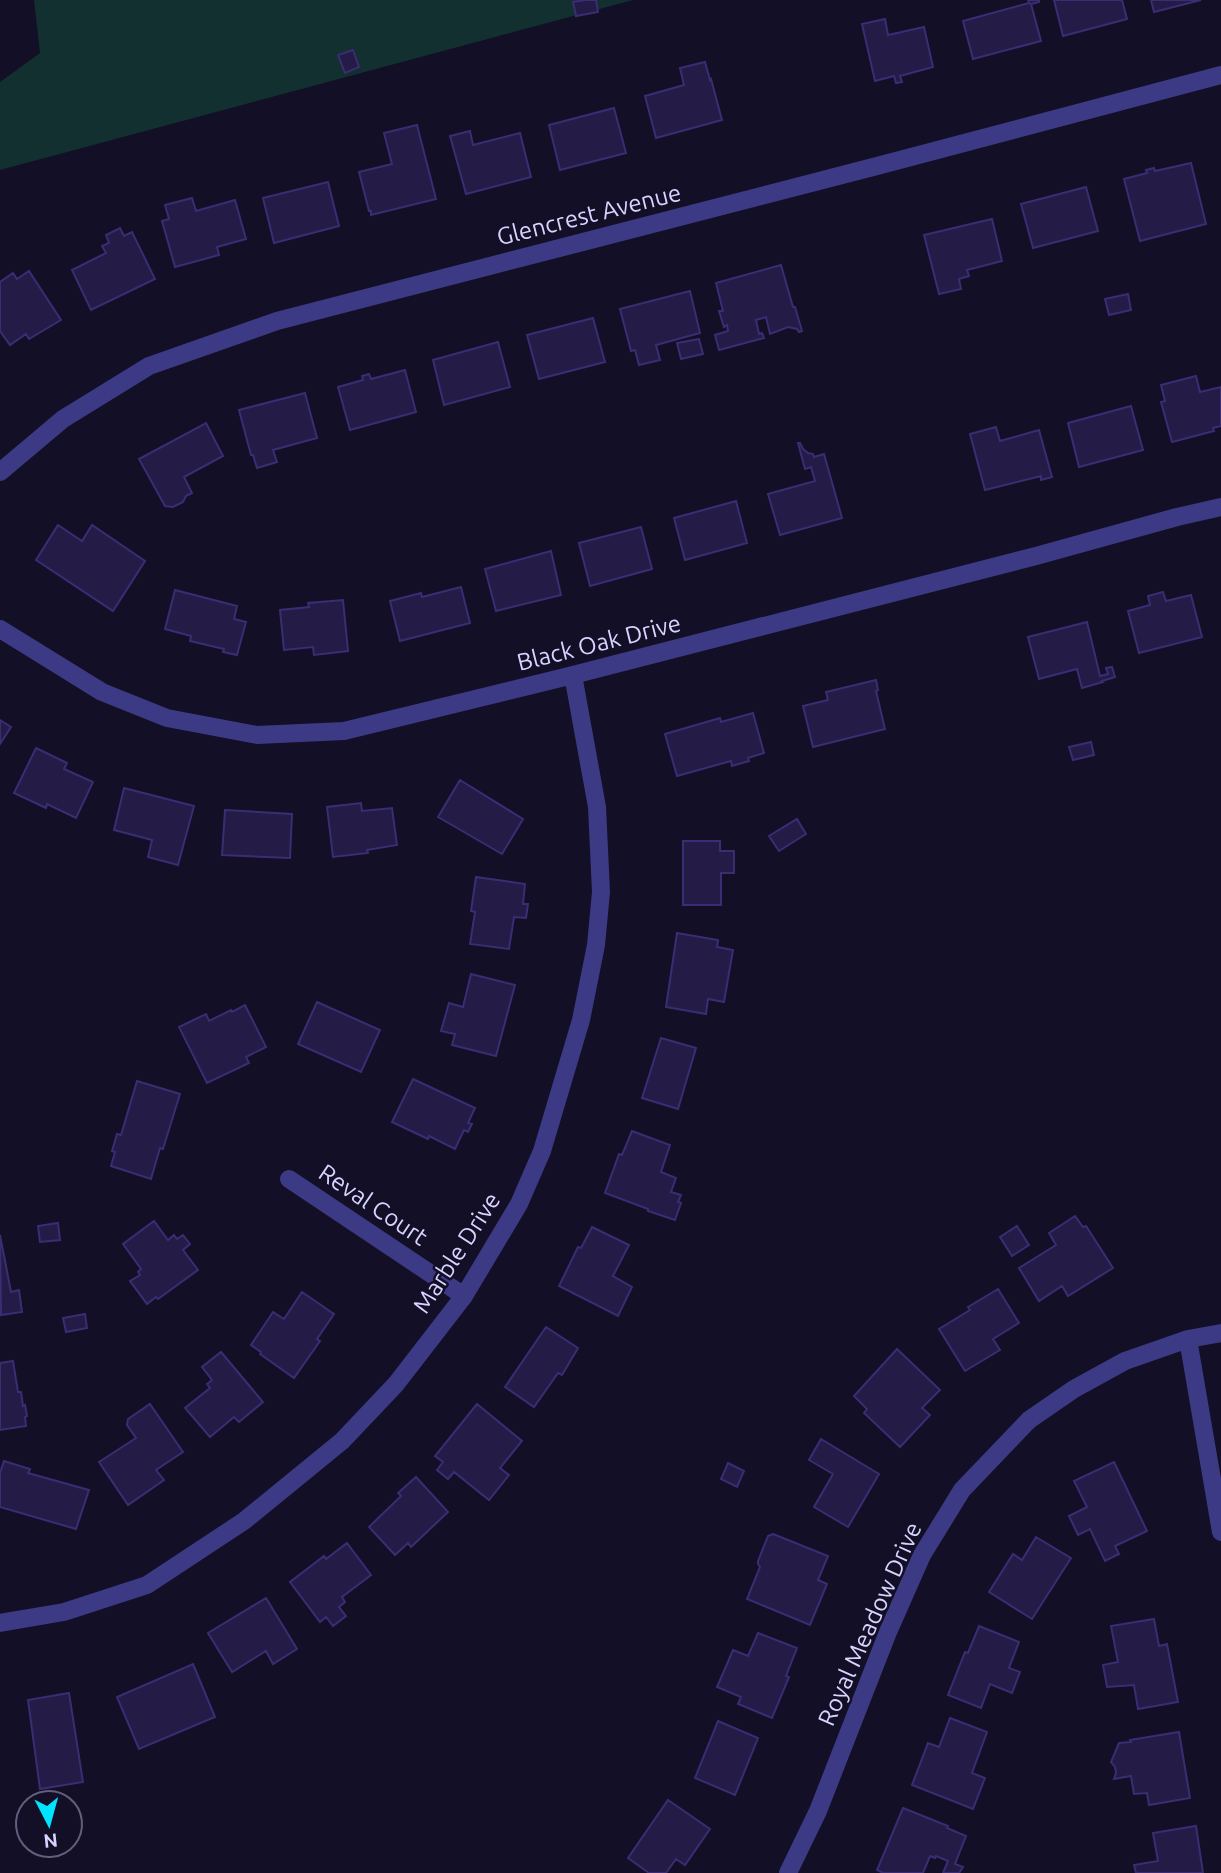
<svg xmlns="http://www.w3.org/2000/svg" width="1221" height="1873" font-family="Ubuntu,sans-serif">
  <rect width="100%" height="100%" fill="#130f26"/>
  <!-- green -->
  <path fill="#12302f" d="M34,0H633L0,170V82L40,53Z"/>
  <!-- building -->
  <path fill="#241b47" stroke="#3b2d73" stroke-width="2" d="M585,0H596L598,12L576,16L573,2Z
    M1028,0H1039V2L1031,4L1041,41L973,59L963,21L1029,3Z
    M1054,0H1122L1127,19L1063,36Z
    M1151,0H1201L1154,12Z
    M885,19L888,35L924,27L933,67L900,76L902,82L896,83L894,76L875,81L862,24Z
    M353,50L359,67L345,73L338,55Z
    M705,62L710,80L711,79L722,120L656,138L645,96L684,85L680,68Z
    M614,108L626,153L560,170L549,125Z
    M417,125L436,199L371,215V211H369L359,172L392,164L384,133Z
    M470,131L473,145L520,133L531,177L466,194L450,136Z
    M1191,163L1206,224L1140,241L1124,179L1147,173L1146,170L1154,168L1155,171Z
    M328,182L339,226L274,243L263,198Z
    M1086,187L1098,231L1033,248L1021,204Z
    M192,198L196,211L235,200L246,239L217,247L219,255L175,267L162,221L169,219L165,205Z
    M992,219L1002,261L967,270L969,276L959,279L961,289L939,294L924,235Z
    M120,228L124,236L132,232L155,279L91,310L72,270L106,253L102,246L109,243L106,235Z
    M781,265L793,307H795L802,331L799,332L797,329L788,327L770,334L766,317L756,320L759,334L762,333L764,338L719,350L715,335L728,331L727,325L724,327L719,311H723L716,283Z
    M29,271L61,320L29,339L26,334L10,345L0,331V282L13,273L17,279Z
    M690,291L700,333L656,345L660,360L639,365L635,350L631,351L620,309Z
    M1128,294L1131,310L1109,315L1105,299Z
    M593,318L605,362L539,379L527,335Z
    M699,339L703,354L681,359L677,343Z
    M498,342L510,387L444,405L433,360Z
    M405,370L416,412L350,430L338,387L363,380L362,376L369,374L371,379Z
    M1196,376L1200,392L1221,387V426L1213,428L1214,431L1172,442L1161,402L1165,401L1161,385Z
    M305,393L317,438L273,450L277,462L257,468L253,455H251L239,410Z
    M1131,406L1143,450L1079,467L1068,423Z
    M206,423L223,456L184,477L192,493L186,496L183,502L173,507L165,506L139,459Z
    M996,427L1000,441L1039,430L1052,477L1041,480V476L985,490L970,434Z
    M798,443H800L803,449L808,453L813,454L814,457L824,454L842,518L780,535L768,494L815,481L811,467L805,469Z
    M736,501L747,543L685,560L674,518Z
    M58,525L82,541L92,525L145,561L113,611L36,560Z
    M641,527L652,569L590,586L579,543Z
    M551,551L561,595L496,611L485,569Z
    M461,587L470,623L400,641L390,601L421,593L422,597Z
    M175,590L237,606L234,619L246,622L237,655L223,652L224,649L190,641L191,636L165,629Z
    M1163,592L1166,601L1191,595L1202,637L1139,653L1128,611L1150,605L1148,596Z
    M343,600L348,651L314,655L313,647L284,650L280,610L309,607L308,603Z
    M1087,622L1100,676L1108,674L1106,668L1112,667L1115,677L1102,681L1103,682L1082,688L1077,669L1039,679L1028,637Z
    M876,680L878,690L876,691L885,729L813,747L803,706L828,700L826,692Z
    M753,713L764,753L748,758L749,761L732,766L731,761L677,776L665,734L720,718L721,722Z
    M0,720L11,727L0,744Z
    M1091,742L1094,755L1073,760L1069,747Z
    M36,748L67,763L64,769L93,782L76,818L47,804L46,808L14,793Z
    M460,780L523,819L502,854L438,817Z
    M124,788L194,806L178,865L148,857L152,840L114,830Z
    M361,803L362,811L392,808L397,845L367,850L368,853L333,857L327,807Z
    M225,810L292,814L290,858L222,855Z
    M797,819L806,834L779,851L769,836Z
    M683,841H720V851H734V873H721V905H683Z
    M476,877L525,884L523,904H528L526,918L514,917L509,949L470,944L475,912L471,911Z
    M677,933L718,940L717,947L733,950L724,1002L708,999L706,1014L666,1007Z
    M471,974L515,985L496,1056L452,1045L455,1034L441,1031L449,1003L463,1007Z
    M317,1002L380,1030L361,1072L298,1044Z
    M245,1005L266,1047L246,1057L249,1063L207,1083L179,1027L206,1014L209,1021L231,1010L232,1012Z
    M661,1038L696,1048L678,1109L642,1098Z
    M413,1079L475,1108L468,1123L472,1124L468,1132L464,1130L455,1149L429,1136L428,1139L392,1122Z
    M137,1081L180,1094L163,1149L160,1148L151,1179L111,1166L115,1152L112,1151L117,1134L121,1135Z
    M632,1131L670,1145L661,1172L676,1178L671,1192L681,1195L678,1202L681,1203L675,1220L648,1211V1209L605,1193L619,1154L622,1155Z
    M1075,1216L1083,1227L1086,1226L1113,1268L1068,1296L1062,1286L1039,1301L1019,1268L1056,1245L1049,1233Z
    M154,1221L168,1240L174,1235L177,1239L183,1235L190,1244L183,1250L198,1270L158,1299L156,1297L147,1304L130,1281L140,1275L138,1272L141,1269L123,1244Z
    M58,1223L60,1240L40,1242L38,1226Z
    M1017,1226L1029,1245L1012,1256L1000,1237Z
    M592,1227L629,1245L613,1276L632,1287L618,1316L559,1286L578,1247L581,1248Z
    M0,1235L11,1292L19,1290L22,1312L1,1315Z
    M998,1289L1019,1323L993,1339L1000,1350L965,1371L939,1329L970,1310L968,1307Z
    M302,1292L334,1314L317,1339L320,1341L294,1378L260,1354L261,1352L251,1345L273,1312L284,1319Z
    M85,1314L87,1328L66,1332L63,1318Z
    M546,1327L578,1348L562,1375L558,1373L534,1407L505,1387Z
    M897,1349L940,1390L922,1408L930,1415L900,1447L864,1413L867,1409L854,1396Z
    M221,1352L263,1402L239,1422L234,1417L210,1437L185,1408L210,1388L207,1384L212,1380L202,1367Z
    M13,1361L18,1392H21L23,1406L25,1405L27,1416L25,1417L26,1426L0,1430V1363Z
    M150,1404L183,1452L156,1470L164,1480L128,1505L99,1462L136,1438L127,1425L128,1419Z
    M477,1404L522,1441L500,1468L509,1475L489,1500L454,1472L448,1479L437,1470L443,1462L435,1456Z
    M821,1439L879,1474L848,1527L814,1507L833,1474L809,1460Z
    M4,1461L30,1469L28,1473L89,1490L76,1529L0,1507V1473Z
    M1114,1462L1147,1531L1115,1546L1119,1554L1105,1561L1090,1529L1078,1535L1069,1516L1087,1507L1074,1481Z
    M728,1463L744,1471L737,1487L721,1479Z
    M416,1477L448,1512L411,1547L408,1543L395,1555L369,1527L401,1496L398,1493Z
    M773,1534L828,1556L818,1580L827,1584L810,1625L747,1599L760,1567L758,1564V1561L768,1536Z
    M1036,1537L1071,1558L1032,1619L989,1592L1013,1554L1022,1560Z
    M347,1543L371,1575L342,1597L345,1602L339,1607L346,1616L333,1626L326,1617L320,1622L290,1582L324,1556L326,1559Z
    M266,1598L297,1649L273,1664L266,1651L232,1672L208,1633Z
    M1154,1619L1159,1646L1167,1644L1178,1702L1138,1709L1134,1685L1107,1687L1103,1665L1118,1662L1111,1626Z
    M979,1626L1019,1642L1009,1668L1020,1672L1012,1693L990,1684L981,1708L948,1695L965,1652L968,1653Z
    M758,1633L797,1648L786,1676L789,1677L772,1718L738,1704L741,1697L717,1687L733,1650L748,1656Z
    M193,1664L215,1717L139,1749L117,1697Z
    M69,1693L83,1782L40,1789L28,1700Z
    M950,1718L987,1732L972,1773L985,1778L973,1809L912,1785L928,1743L939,1747Z
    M718,1721L758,1738L735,1795L695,1778Z
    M1179,1732L1190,1798L1149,1805L1147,1793L1134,1794L1131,1776L1114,1779L1116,1773L1115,1767L1111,1762L1119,1743L1131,1742L1130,1740Z
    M668,1800L710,1829L685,1865L676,1859L666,1873H649L628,1858Z
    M903,1808L948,1826L947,1828L966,1836L955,1864L963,1867L959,1873H943L948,1861L936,1856L935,1858L930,1856L923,1873H883L877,1870Z
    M1196,1826L1203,1873H1136L1134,1865L1158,1861L1153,1833Z"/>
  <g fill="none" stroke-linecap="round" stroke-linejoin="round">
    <!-- minor -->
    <path stroke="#3d3a85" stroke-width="18" d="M0,472L63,419L149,366L277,321L877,166L1221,75
      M0,629L102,692L167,718L257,735L344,731L573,675L1036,556L1177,517L1221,507
      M289,1179L464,1296
      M1188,1339L1221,1532
      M0,1623L64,1612L147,1585L244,1521L342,1441L396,1384L464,1296L519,1204L542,1151L581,1020L596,945L601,892L597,807L573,675
      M788,1873L818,1811L888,1632L922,1555L962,1490L1029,1420L1074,1389L1125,1361L1188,1339L1221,1333"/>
  </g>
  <g text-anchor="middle" stroke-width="5" stroke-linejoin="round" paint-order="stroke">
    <!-- street labels -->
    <g font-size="24" fill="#d9d4ff" stroke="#130f26">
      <text transform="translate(589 215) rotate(-14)" y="8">Glencrest Avenue</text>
      <text transform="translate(599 643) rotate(-14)" y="8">Black Oak Drive</text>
      <text transform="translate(373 1205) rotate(34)" y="8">Reval Court</text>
      <text transform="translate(457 1253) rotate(-57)" y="8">Marble Drive</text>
      <text transform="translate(870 1624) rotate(-66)" y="8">Royal Meadow Drive</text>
    </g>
  </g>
  <!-- north arrow -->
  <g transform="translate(49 1824) rotate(174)"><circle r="33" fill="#130f26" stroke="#625e7d" stroke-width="2"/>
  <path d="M0-5L12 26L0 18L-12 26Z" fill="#00e5ff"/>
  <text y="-10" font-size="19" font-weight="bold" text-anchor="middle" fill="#d9d4ff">N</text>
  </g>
</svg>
